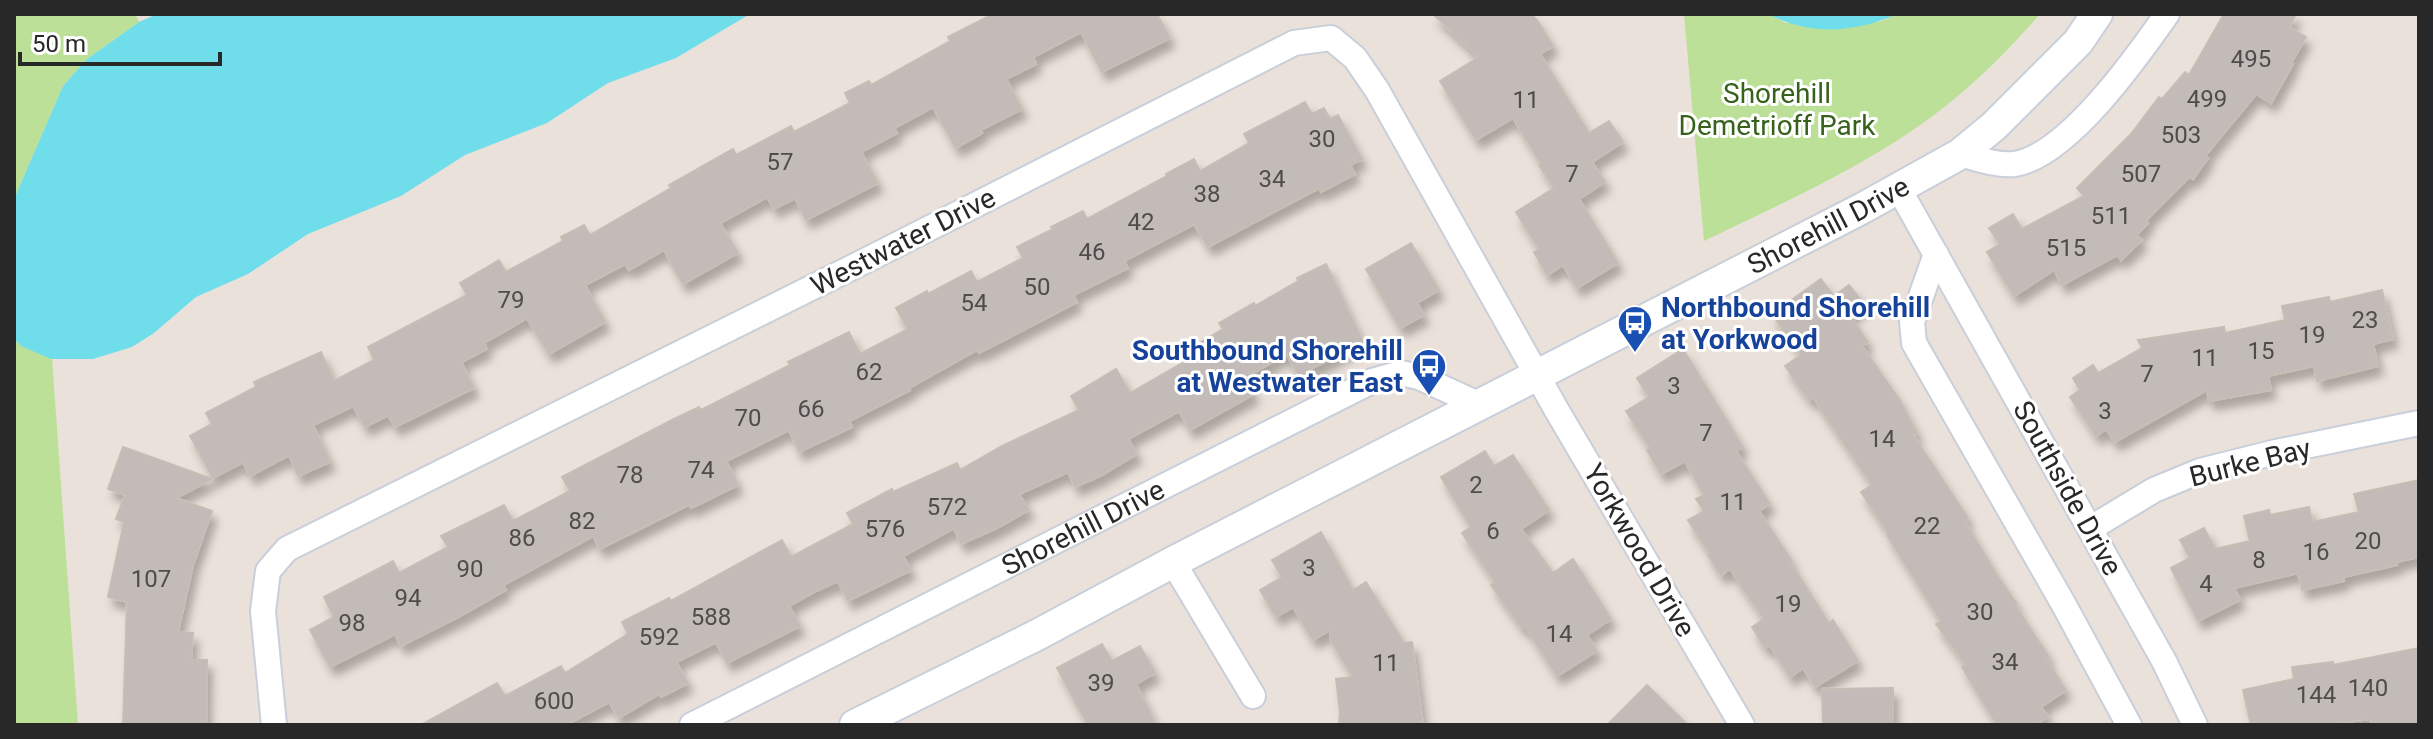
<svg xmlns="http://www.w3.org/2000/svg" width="2433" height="739" font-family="Roboto,sans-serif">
  <defs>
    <filter id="shadow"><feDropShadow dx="5" dy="9" stdDeviation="4" flood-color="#0004"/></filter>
  </defs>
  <rect width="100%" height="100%" fill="#eae1da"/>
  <!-- green -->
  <path fill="#bde098" d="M14,14H135L139,22L87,59L63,86L14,199Z
    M1684,14H1768L1786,23L1879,22L1897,14H2040C2008,51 1974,85 1934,115C1865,167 1782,203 1704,241Z
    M14,339L21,346L52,358L78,725H14Z"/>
  <!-- water -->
  <path fill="#70deea" d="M157,14H750L676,58L608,83L547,123L465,155L401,196L308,234L248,274L196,297L154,333L132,347L93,359H51L21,346L14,339V199L63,86L87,59L139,22Z
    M1768,14H1897C1855,33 1810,36 1768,14Z"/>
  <!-- building -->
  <path fill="#c3bbb7" stroke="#c6bdb4" stroke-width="2" filter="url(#shadow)" d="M993,14H1157L1170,38L1102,72L1081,32L1033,57L1036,64L1006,79L1022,109L980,130L982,133L956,148L933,107L894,128L897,133L861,152L878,183L806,220L795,198L774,209L767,197L720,223L738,253L683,284L664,250L629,270L625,264L585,285L605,322L549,354L527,318L484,343L487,349L461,362L474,388L395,427L388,415L365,427L353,406L313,425L330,462L298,476L289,455L250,476L243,462L213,478L190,436L212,424L206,413L256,387L254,382L321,352L334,381L374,360L368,347L467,295L460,283L499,260L506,272L563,241L561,237L584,225L590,235L671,188L669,185L733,149L736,155L791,126L794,132L850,103L845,93L869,81L871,85L950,41L948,37Z
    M1433,14H1531L1537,20L1553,46L1540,54L1589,133L1609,121L1623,142L1592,162L1605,182L1579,199L1618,263L1577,288L1563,265L1547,275L1534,252L1539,249L1516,212L1554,188L1539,165L1541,163L1513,118L1476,140L1440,81L1479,57Z
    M2224,14H2296L2289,27L2306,37L2291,63L2293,64L2271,103L2256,94L2205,156L2208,158L2193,179L2190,176L2146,220L2148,223L2136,235L2142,240L2121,260L2117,255L2062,285L2054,270L2014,296L1987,252L2000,244L1989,228L2013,214L2022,229L2084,196L2077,188L2131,134L2159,97L2162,99L2185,72L2189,75Z
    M1305,102L1312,114L1324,108L1330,119L1338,115L1362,159L1350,165L1355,174L1321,192L1319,188L1208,247L1194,224L1124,261L1128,268L1073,295L1077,302L979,353L977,350L909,388L910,390L849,421L852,427L799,452L789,430L726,461L738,485L691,508L690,504L600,549L593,536L503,585L506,590L460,616L401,646L395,634L330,667L310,630L334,617L324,597L393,561L399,573L448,547L441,536L504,505L513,521L570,491L562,477L672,420L699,407L701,410L790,365L788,362L849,332L860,354L908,329L896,308L927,291L928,294L971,271L977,282L1023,258L1017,247L1053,229L1051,227L1083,211L1087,219L1167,176L1166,174L1194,159L1200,171L1249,143L1244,134Z
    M1411,243L1439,290L1417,303L1424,315L1400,328L1366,269Z
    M1326,264L1363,342L1299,375L1286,354L1245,378L1254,394L1190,430L1179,411L1128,439L1137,454L1100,476L1075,487L1068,472L1019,494L1029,510L995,529L961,544L954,528L903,556L911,570L848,601L838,581L816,591L789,606L800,626L727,663L716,642L676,662L688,683L661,697L659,694L619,718L609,702L566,725H421L497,683L505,696L561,666L565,673L628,634L622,622L669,598L671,601L782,540L791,557L853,524L847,513L892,489L893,492L957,463L960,470L1002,446L1079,410L1071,396L1116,369L1130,393L1196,355L1191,348L1223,329L1219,323L1254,303L1255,306L1298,281L1297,278Z
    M1821,279L1834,296L1849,285L1864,304L1849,315L1868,342L1862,346L1899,399L1917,433L1913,435L1968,518L1964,520L1997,575L2017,604L2015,605L2049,657L2046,659L2066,690L2041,707L2048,717L2035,725H1997L1962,667L1966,665L1936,624L1941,621L1887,535L1889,534L1861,492L1872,485L1813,397L1809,400L1785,366L1801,355L1772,314Z
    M2382,290L2393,339L2373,344L2378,366L2317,381L2314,366L2268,376L2271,390L2209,401L2207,390L2115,442L2106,429L2096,436L2070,397L2080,390L2073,378L2093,365L2098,373L2142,348L2138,340L2224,327L2225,333L2285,320L2282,306L2329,297L2330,302Z
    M1683,349L1743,447L1736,451L1770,504L1759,511L1792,561L1790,562L1829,623L1833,620L1858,661L1815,687L1803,668L1790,677L1770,645L1765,648L1752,627L1764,619L1730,569L1721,575L1708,555L1710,554L1688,520L1704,511L1696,499L1704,495L1685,461L1661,474L1647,450L1650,448L1626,411L1649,397L1637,378Z
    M123,447L212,479L176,498L212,511L193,565L178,632L193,633L191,660H207L206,725H123L127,602L108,597L124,522L116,519L125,495L108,489Z
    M1485,451L1494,466L1513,455L1549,510L1521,529L1553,573L1573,559L1611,619L1587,635L1597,651L1557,676L1525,626L1522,628L1491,585L1495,582L1462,533L1471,527L1441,477Z
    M2419,480V557L2396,562L2397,565L2343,577L2344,581L2302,590L2298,573L2234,588L2240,600L2198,621L2171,568L2190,558L2180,540L2204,528L2215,549L2250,541L2244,516L2269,510L2270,515L2309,507L2312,522L2359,512L2354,494Z
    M1321,532L1353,590L1366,582L1404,643L1412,642L1423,725H1339L1340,712L1336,679L1353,677L1331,641L1330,630L1313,640L1293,607L1276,617L1260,590L1282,577L1272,560Z
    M1102,644L1112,661L1140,646L1155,673L1136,684L1156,725H1088L1057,668Z
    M2419,648V725H2371L2370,719L2325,725H2251L2243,690L2294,679L2292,667L2333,662V665Z
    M1647,685L1688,725H1607Z
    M1893,688V725H1823L1822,689Z"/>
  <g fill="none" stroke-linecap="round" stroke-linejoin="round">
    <!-- minor casing -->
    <g stroke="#c9cfda" stroke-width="28">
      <g id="minor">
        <path d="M1960,154C1978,159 1997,166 2015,164C2068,155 2137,57 2167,14"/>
        <path d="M1899,189L2164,661L2195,725"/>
        <path d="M1936,254L1912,322L1914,343L2064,605L2129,725"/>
        <path d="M2091,528L2154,490L2200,471L2276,452L2419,423"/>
        <path d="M1173,562L1253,696"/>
        <path d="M274,725L263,611L268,571L287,549L851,268L1294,43L1331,38L1355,58L1377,90L1556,409L1742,725"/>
        <path id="s1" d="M692,725L1372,381L1401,373L1419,377L1480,405"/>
      </g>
    </g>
    <!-- tertiary casing -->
    <g stroke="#c9cfda" stroke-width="34">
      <g id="tertiary">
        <path id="s2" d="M855,725L1037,635L1173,562L1861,209L1960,154L1994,126L2078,42L2097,14"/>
      </g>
    </g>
    <!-- minor -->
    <use href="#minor" stroke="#fff" stroke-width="24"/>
    <!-- tertiary -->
    <use href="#tertiary" stroke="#fff" stroke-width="30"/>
  </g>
  <!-- icons -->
  <defs>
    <g id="bus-pin" transform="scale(1.8)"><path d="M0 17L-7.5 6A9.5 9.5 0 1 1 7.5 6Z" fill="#1a4fb4" stroke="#fff"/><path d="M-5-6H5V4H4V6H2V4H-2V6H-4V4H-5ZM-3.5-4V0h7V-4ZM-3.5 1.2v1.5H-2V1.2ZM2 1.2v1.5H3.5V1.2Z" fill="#fff"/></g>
  </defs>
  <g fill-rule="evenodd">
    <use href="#bus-pin" x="1635" y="323"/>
    <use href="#bus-pin" x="1429" y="366"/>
  </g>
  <g text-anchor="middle" stroke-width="6" stroke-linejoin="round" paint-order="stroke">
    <!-- number labels -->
    <g font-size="24" fill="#4f4d4c">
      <text x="2251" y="67">495</text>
      <text x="2207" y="107">499</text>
      <text x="1526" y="108">11</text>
      <text x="2181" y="143">503</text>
      <text x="1322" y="147">30</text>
      <text x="780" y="170">57</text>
      <text x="1572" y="182">7</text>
      <text x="2141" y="182">507</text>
      <text x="1272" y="187">34</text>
      <text x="1207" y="202">38</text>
      <text x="2111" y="224">511</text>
      <text x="1141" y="230">42</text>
      <text x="2066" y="256">515</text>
      <text x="1092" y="260">46</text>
      <text x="1037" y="295">50</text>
      <text x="511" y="308">79</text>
      <text x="974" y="311">54</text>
      <text x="2365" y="328">23</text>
      <text x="2312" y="343">19</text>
      <text x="2261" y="359">15</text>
      <text x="2205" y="366">11</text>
      <text x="869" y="380">62</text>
      <text x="2147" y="382">7</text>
      <text x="1674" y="394">3</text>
      <text x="811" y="417">66</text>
      <text x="2105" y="419">3</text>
      <text x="748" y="426">70</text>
      <text x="1706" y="441">7</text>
      <text x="1882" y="447">14</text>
      <text x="701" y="478">74</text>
      <text x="630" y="483">78</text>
      <text x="1476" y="493">2</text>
      <text x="1733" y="510">11</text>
      <text x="947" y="515">572</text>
      <text x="582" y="529">82</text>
      <text x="1927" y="534">22</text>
      <text x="885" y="537">576</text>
      <text x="1493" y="539">6</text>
      <text x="522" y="546">86</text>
      <text x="2368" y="549">20</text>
      <text x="2316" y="560">16</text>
      <text x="2259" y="568">8</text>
      <text x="1309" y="576">3</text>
      <text x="470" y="577">90</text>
      <text x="151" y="587">107</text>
      <text x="2206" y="592">4</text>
      <text x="408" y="606">94</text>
      <text x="1788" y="612">19</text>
      <text x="1980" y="620">30</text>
      <text x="711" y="625">588</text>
      <text x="352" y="631">98</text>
      <text x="1559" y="642">14</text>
      <text x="659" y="645">592</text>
      <text x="2005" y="670">34</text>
      <text x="1386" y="671">11</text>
      <text x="1101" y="691">39</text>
      <text x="2368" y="696">140</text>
      <text x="2316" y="703">144</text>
      <text x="554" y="709">600</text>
    </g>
    <!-- park labels -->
    <g font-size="28" fill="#36621c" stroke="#fff">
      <text x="1777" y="103">Shorehill<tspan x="1777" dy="32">Demetrioff Park</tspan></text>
    </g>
    <!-- street labels -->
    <g font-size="28" fill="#282828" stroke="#fff">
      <text dy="10" stroke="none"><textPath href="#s2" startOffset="1094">Shorehill Drive</textPath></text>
      <text transform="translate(903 241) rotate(-27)" y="10">Westwater Drive</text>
      <text transform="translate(2250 462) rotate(-14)" y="10">Burke Bay</text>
      <text transform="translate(2068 488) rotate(61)" y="10">Southside Drive</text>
      <text dy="10" stroke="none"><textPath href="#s1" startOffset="438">Shorehill Drive</textPath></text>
      <text transform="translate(1640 550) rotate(60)" y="10">Yorkwood Drive</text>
    </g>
    <!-- transit labels -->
    <g font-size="28" font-weight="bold" fill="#164399" stroke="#fff" text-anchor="start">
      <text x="1661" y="317">Northbound Shorehill<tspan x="1661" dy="32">at Yorkwood</tspan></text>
      <text x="1403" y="360" text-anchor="end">Southbound Shorehill<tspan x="1403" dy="32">at Westwater East</tspan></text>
    </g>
  </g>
  <!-- border -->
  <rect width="2433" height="739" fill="none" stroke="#282828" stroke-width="32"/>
  <!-- scale -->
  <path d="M20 52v12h200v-12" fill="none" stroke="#282828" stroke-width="4"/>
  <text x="32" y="52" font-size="24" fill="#282828" stroke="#ffffff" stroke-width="6" paint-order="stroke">50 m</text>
</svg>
